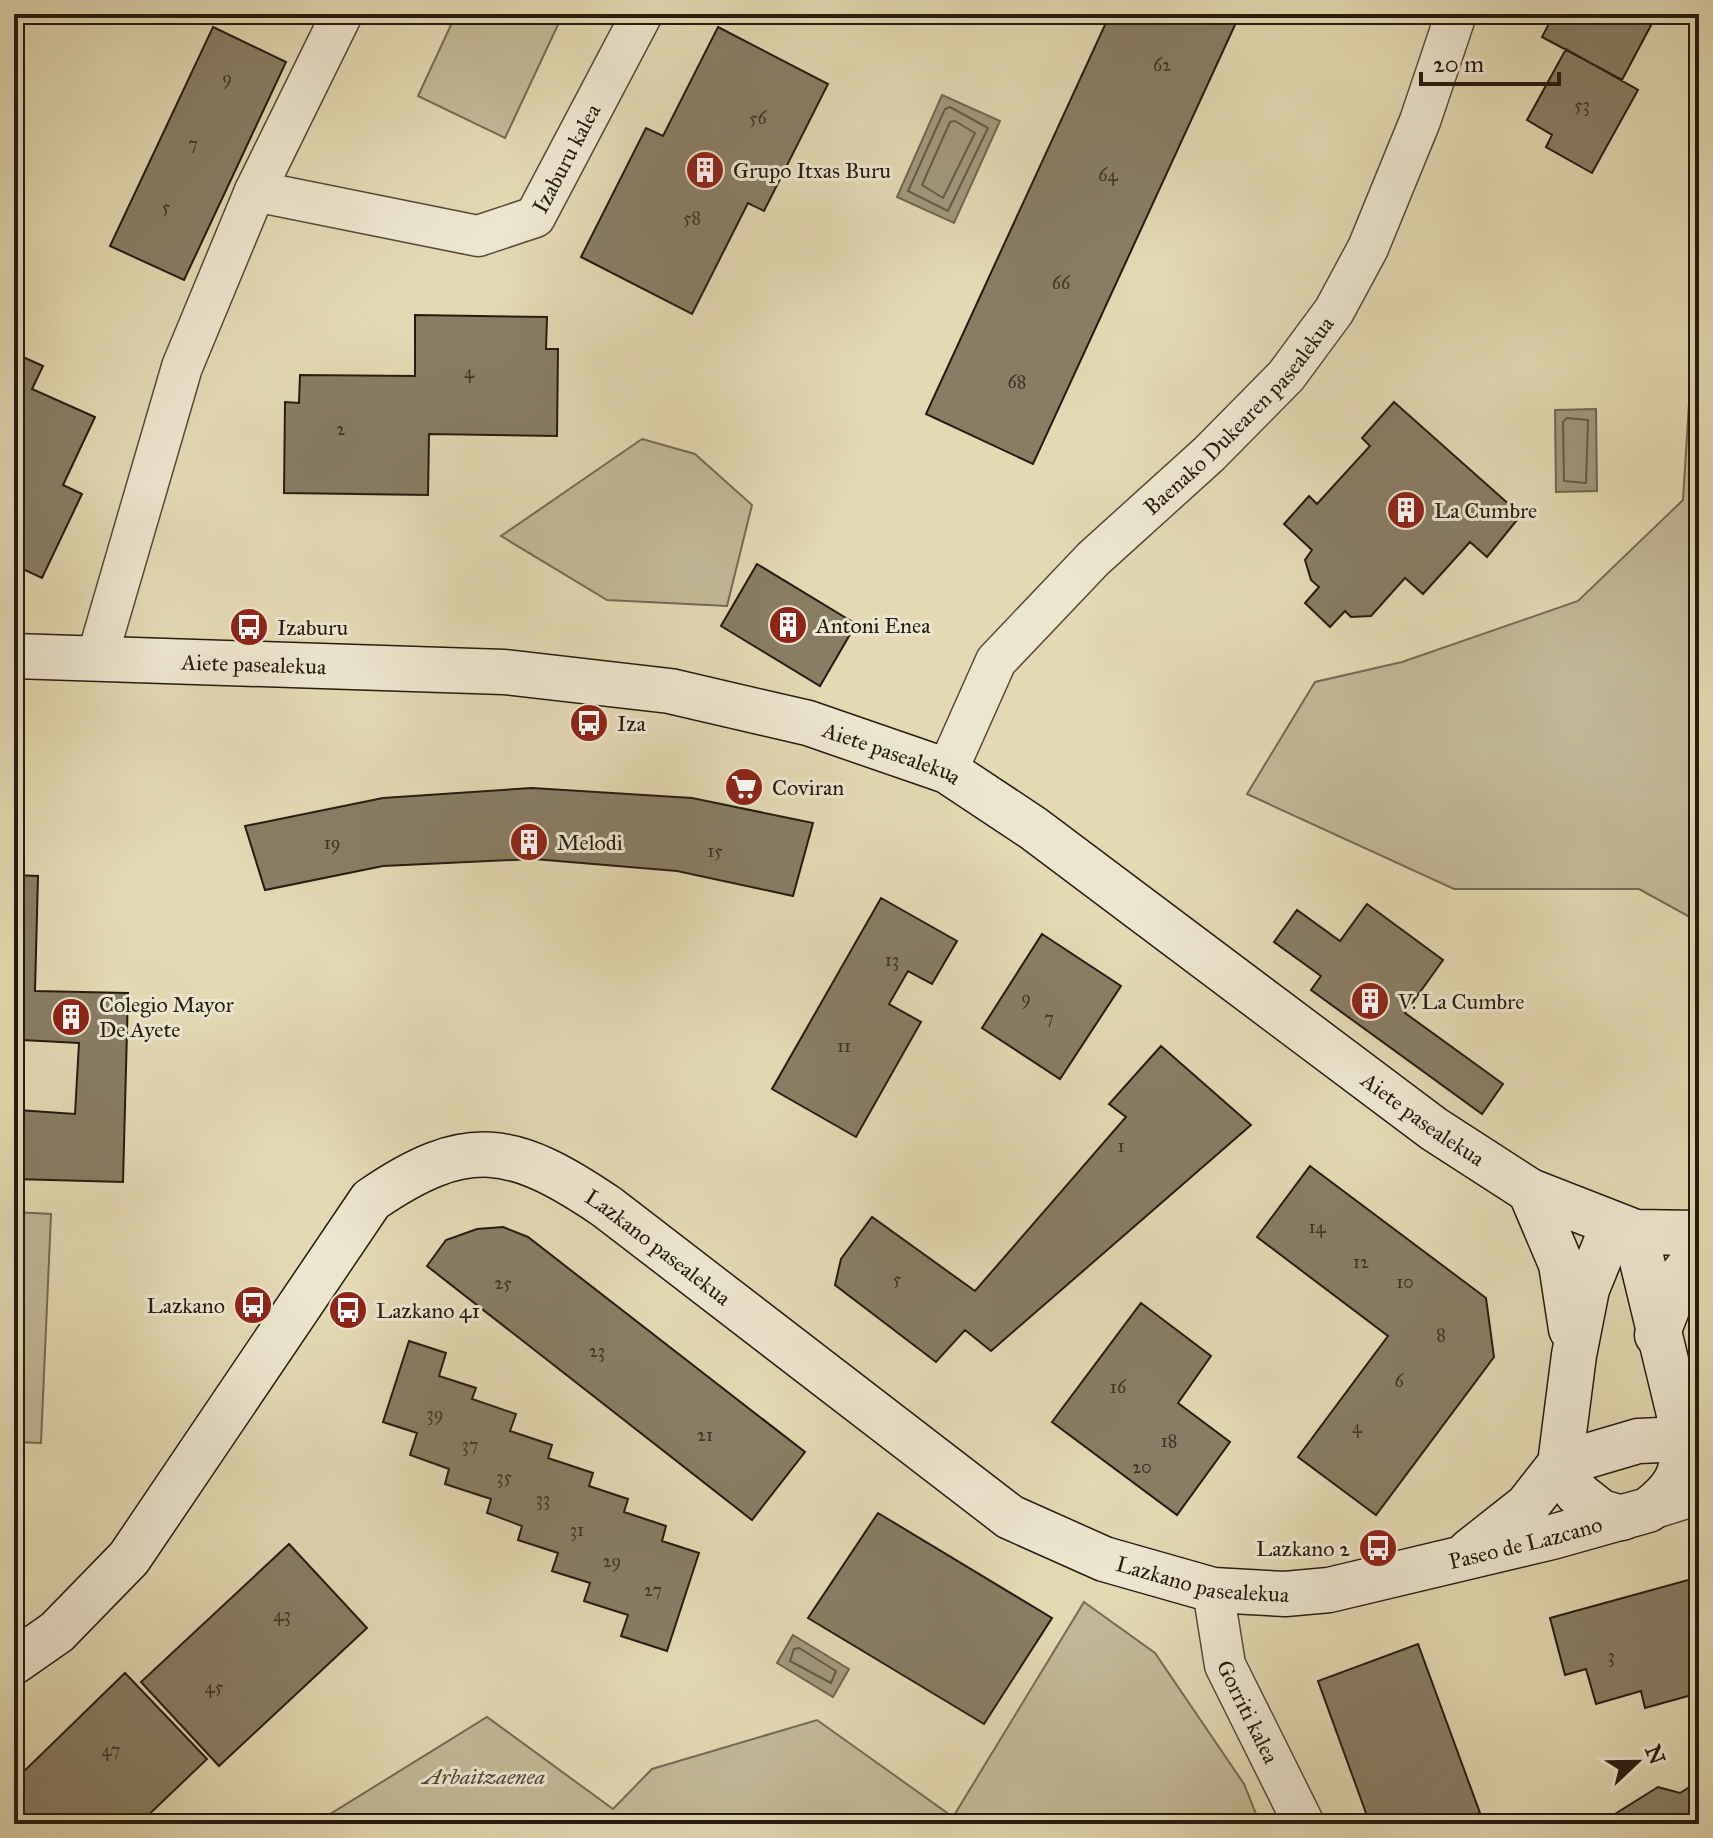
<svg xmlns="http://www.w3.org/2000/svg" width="1713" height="1838" font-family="'IM FELL Great Primer',serif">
  <rect width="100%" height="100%" fill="#e4d9b3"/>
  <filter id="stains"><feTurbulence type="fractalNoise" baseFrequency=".0025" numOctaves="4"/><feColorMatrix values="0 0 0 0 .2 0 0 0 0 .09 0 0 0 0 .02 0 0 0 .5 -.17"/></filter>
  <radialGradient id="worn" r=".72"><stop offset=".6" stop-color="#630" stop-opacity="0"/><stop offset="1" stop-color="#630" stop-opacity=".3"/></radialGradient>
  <!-- green -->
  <path fill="#c4b997" stroke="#756a53" stroke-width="2" d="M456,14H563L505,138L418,96Z
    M1693,339L1699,340V922L1639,889H1454L1247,794L1315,682L1402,662L1578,601L1683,500Z
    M642,439L695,454L752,505L727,606L607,600L501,536Z
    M14,1212L51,1214L41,1443L14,1442Z
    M1084,1602L1155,1653L1244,1784L1260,1824H314L487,1717L613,1809L652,1769L817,1720L953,1817Z"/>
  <!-- water -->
  <path fill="#a3987b" stroke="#716650" stroke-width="2" d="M942,95L1000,121L954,223L897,197Z
    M1596,409L1597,491L1556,492L1555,410Z
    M793,1635L849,1669L833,1697L777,1663Z"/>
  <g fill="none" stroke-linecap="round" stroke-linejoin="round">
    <!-- shore -->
    <path stroke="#645a45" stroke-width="2" d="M950,107L988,128L948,211L908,191L945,109Z
      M955,121L975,133L943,198L922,185L950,122Z
      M1567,418L1588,420L1586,483L1564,481L1563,422Z
      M799,1648L836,1671L831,1683L790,1661L794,1649Z"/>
  </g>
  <!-- building -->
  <path fill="#897e64" stroke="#261b0f" stroke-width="2" fill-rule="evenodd" d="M1110,14H1240L1033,464L926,414Z
    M1554,14H1657L1622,80L1542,37Z
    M213,27L286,62L184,280L110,246Z
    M718,27L828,84L764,211L748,203L692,314L581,257L646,128L663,136Z
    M1566,49L1638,90L1592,173L1546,147L1552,135L1527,120Z
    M415,315L547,317L546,349H558L557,436L429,434L428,495L284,493L285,402L299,403L300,375L415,376Z
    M14,353L43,366L32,389L95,417L63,485L82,494L42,578L14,565Z
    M1394,402L1521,515L1487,557L1470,542L1423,594L1405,578L1371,616L1351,617L1345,611L1330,627L1305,603L1319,587L1311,580L1305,560L1312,550L1284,524L1309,496L1317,504L1370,446L1362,438Z
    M757,564L856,624L820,686L721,626Z
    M532,788L692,798L813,823L793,896L677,871L534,859L383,866L265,890L245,826L383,798Z
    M14,875L38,876L35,991L128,993L123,1182L14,1179ZM22,1040L79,1043L75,1114L18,1110Z
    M881,898L957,941L932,984L908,971L889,1004L921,1022L856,1137L772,1089Z
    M1367,904L1443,960L1405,1013L1503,1084L1482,1114L1311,990L1321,976L1274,942L1297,910L1340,941Z
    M1042,934L1121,986L1060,1079L982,1028Z
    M1161,1046L1251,1125L991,1351L965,1330L936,1362L835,1285L841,1259L872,1217L975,1291L1126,1117L1109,1104Z
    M1310,1166L1486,1298L1494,1357L1376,1515L1298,1457L1388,1336L1257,1237Z
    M503,1227L528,1237L805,1452L752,1520L427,1266L446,1240L477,1229Z
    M1141,1303L1211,1356L1178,1403L1230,1442L1177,1515L1052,1422Z
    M409,1341L446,1353L439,1376L476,1388L472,1399L516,1414L510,1431L552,1445L548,1458L593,1473L589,1486L628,1499L624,1512L666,1526L662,1541L699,1553L667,1651L621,1636L628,1615L584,1601L590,1583L552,1571L558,1553L518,1540L522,1526L487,1513L491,1499L445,1484L449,1469L410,1455L417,1433L383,1422Z
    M878,1513L1052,1618L984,1724L808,1618Z
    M289,1544L367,1628L219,1766L141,1682Z
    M1699,1577V1693L1645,1708L1641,1691L1596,1704L1586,1669L1565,1675L1550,1618Z
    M1418,1644L1480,1813L1451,1824H1370L1318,1681Z
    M125,1673L207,1759L139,1824H14V1781Z
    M1699,1781V1824H1599L1658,1787L1680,1793Z"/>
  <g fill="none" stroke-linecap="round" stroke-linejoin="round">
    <!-- street casing -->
    <g stroke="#564a38" stroke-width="43">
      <g id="street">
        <path id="s1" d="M255,191L478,236L535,217L642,14"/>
        <path d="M97,658L182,367L255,191L342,14"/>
        <path id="s2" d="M947,771L996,661L1093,559L1209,454L1286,376L1334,311L1368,248L1420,121L1456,14"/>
        <path d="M1648,1510L1699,1494"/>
        <path id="s3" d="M1213,1590L1225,1665L1304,1824"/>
      </g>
    </g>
    <!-- secondary casing -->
    <g stroke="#261b0f" stroke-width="47">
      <g id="secondary">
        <path id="s4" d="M14,656L504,672L670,691L808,723L947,771L1033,828L1434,1129L1530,1191L1635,1232L1699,1233"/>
        <path d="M1530,1191L1561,1264L1571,1329"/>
        <path d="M1613,1225L1587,1289L1574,1355L1560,1464L1577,1493L1601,1512L1622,1518"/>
        <path d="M1657,1335L1678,1281L1699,1253"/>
        <path d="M1560,1464L1638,1441L1685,1439"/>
        <path d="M1470,1551L1527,1506L1560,1464"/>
        <path id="s5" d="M14,1662L57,1632L129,1558L371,1200C467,1134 513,1143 607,1207L1010,1517L1104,1559L1213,1590L1285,1594L1329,1590L1552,1537L1648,1510C1677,1488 1682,1475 1685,1439L1635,1232"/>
      </g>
    </g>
    <!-- street -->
    <use href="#street" stroke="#ede6ce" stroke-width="40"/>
    <!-- secondary -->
    <use href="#secondary" stroke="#ede6ce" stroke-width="44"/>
  </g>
  <!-- icons -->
  <defs>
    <g id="building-disc" transform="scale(2)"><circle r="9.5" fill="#8f2418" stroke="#ede6ce"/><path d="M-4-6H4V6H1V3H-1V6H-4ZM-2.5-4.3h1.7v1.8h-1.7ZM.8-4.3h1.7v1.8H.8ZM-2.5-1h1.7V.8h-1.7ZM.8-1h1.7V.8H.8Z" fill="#fff"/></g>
    <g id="bus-disc" transform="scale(2)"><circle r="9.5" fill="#8f2418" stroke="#ede6ce"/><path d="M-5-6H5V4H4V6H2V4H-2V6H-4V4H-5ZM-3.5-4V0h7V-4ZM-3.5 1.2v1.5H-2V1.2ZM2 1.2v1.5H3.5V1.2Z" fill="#fff"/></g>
    <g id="supermarket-disc" transform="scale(2)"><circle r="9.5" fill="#8f2418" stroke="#ede6ce"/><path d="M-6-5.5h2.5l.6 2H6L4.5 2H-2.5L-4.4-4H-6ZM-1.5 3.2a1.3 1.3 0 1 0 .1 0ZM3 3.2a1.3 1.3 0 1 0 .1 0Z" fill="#fff"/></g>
  </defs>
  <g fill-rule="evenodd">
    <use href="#building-disc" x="705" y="170"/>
    <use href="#building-disc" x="1406" y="510"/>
    <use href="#building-disc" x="788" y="625"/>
    <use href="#bus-disc" x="249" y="627"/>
    <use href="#bus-disc" x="589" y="723"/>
    <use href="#supermarket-disc" x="744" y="787"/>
    <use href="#building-disc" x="529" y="842"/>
    <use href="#building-disc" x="1370" y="1001"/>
    <use href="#building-disc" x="71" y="1017"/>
    <use href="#bus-disc" x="253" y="1305"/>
    <use href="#bus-disc" x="348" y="1310"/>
    <use href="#bus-disc" x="1378" y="1548"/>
  </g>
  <g text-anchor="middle" stroke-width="6" stroke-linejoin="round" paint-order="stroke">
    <!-- number labels -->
    <g font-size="18" fill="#3f3424">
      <text x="1162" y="71">62</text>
      <text x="227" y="84">9</text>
      <text x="1582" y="111">53</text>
      <text x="758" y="124">56</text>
      <text x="193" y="150">7</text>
      <text x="1108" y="181">64</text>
      <text x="166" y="213">5</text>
      <text x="692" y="224">58</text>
      <text x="1061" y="289">66</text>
      <text x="469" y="378">4</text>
      <text x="1017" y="388">68</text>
      <text x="341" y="435">2</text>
      <text x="332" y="849">19</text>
      <text x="715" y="857">15</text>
      <text x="892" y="966">13</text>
      <text x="1026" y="1004">9</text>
      <text x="1049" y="1024">7</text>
      <text x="844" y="1052">11</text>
      <text x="1121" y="1152">1</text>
      <text x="1317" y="1233">14</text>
      <text x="1361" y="1268">12</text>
      <text x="897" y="1285">5</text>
      <text x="1405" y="1288">10</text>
      <text x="503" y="1289">25</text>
      <text x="1441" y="1341">8</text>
      <text x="597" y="1357">23</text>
      <text x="1399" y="1387">6</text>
      <text x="1118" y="1393">16</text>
      <text x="435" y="1420">39</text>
      <text x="1357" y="1433">4</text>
      <text x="705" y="1441">21</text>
      <text x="1169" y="1447">18</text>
      <text x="470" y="1451">37</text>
      <text x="1142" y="1473">20</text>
      <text x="504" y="1483">35</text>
      <text x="543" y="1505">33</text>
      <text x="577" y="1536">31</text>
      <text x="612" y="1567">29</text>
      <text x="653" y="1596">27</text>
      <text x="282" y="1621">43</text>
      <text x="1611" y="1662">3</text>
      <text x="214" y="1693">45</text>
      <text x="111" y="1756">47</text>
    </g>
    <!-- street labels -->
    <g font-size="22" fill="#261b0f" stroke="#ede6ce">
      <text dy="8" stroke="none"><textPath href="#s1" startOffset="354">Izaburu kalea</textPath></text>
      <text dy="8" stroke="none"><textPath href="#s2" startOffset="466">Baenako Dukearen pasealekua</textPath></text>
      <text dy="8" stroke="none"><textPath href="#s4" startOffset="240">Aiete pasealekua</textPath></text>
      <text dy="8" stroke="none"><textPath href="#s4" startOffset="888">Aiete pasealekua</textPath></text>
      <text dy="8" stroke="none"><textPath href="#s4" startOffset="1536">Aiete pasealekua</textPath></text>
      <text dy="8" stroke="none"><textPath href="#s5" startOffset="912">Lazkano pasealekua</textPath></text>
      <text dy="8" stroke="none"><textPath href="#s5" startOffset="1890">Paseo de Lazcano</textPath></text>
      <text dy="8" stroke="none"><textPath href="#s5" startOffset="1560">Lazkano pasealekua</textPath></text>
      <text dy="8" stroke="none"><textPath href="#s3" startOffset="128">Gorriti kalea</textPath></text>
    </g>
    <!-- poi labels -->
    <g font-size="22" fill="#261b0f" stroke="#ede6ce" text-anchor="start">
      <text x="733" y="178">Grupo Itxas Buru</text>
      <text x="1434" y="518">La Cumbre</text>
      <text x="816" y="633">Antoni Enea</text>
      <text x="277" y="635">Izaburu</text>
      <text x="617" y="731">Iza</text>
      <text x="772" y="795">Coviran</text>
      <text x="557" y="850">Melodi</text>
      <text x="1398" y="1009">V. La Cumbre</text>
      <text x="99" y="1012">Colegio Mayor<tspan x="99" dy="25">De Ayete</tspan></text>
      <text x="225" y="1313" text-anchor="end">Lazkano</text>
      <text x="376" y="1318">Lazkano 41</text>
      <text x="1350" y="1556" text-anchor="end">Lazkano 2</text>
    </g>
    <!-- park labels -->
    <g font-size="22" font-style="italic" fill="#554a38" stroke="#ede6ce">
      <text x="484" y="1784">Arbaitzaenea</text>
    </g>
  </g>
  <!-- margin -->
  <rect width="1713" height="1838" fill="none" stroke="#e4d9b3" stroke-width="48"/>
  <rect x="16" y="16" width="1681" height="1806" fill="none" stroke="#261b0f" stroke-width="4"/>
  <rect x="24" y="24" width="1665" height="1790" fill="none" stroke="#261b0f" stroke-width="2"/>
  <!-- north arrow -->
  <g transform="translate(1637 1762) rotate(68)" stroke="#ede6ce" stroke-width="6" paint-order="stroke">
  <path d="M0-6L14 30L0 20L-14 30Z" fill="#261b0f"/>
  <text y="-12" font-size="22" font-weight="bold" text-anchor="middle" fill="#261b0f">N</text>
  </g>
  <!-- scale -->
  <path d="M1421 72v12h138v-12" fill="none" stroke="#261b0f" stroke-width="4"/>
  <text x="1433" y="72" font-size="24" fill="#261b0f" stroke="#ede6ce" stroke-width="6" paint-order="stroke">20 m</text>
  <rect width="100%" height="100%" filter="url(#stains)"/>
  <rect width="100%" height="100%" fill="url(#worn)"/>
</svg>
